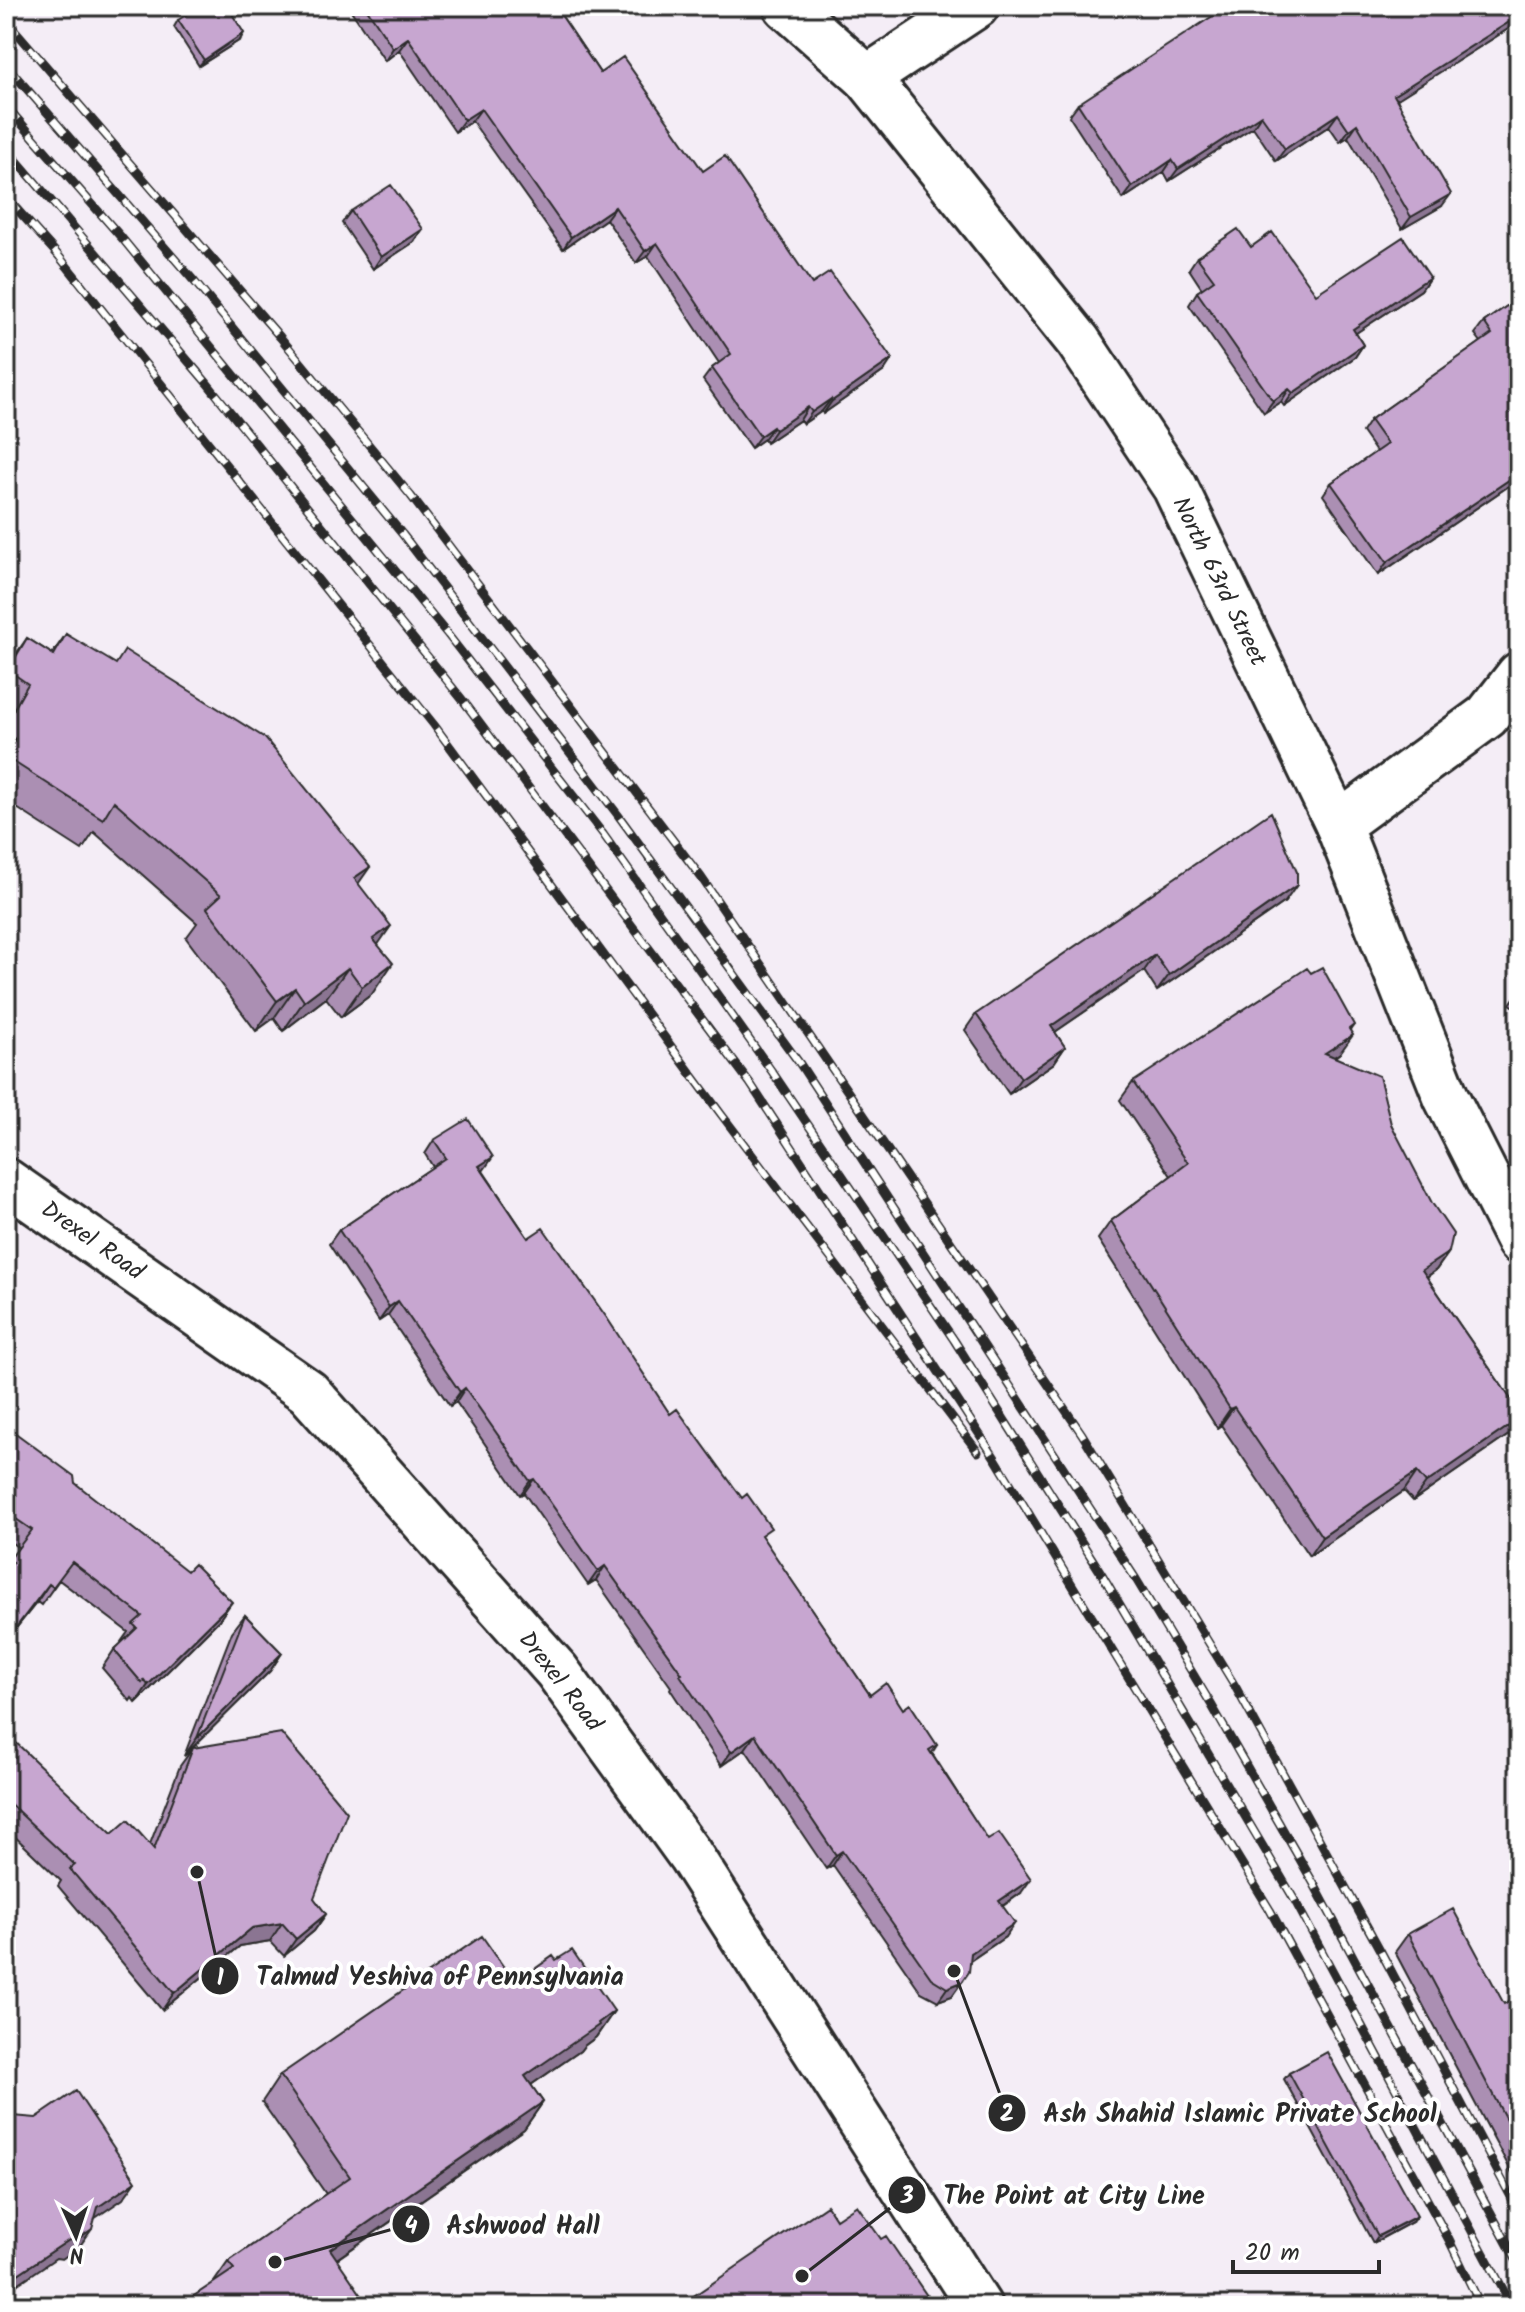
<svg xmlns="http://www.w3.org/2000/svg" width="1525" height="2312" font-family="Kalam,sans-serif">
  <rect width="100%" height="100%" fill="#f4edf6"/>
  <filter id="ink" filterUnits="userSpaceOnUse"><feTurbulence type="fractalNoise" baseFrequency=".0125" numOctaves="2"/><feDisplacementMap in="SourceGraphic" scale="16" xChannelSelector="R" yChannelSelector="G"/><feConvolveMatrix kernelMatrix="1 2 1 2 8 2 1 2 1" color-interpolation-filters="sRGB"/></filter>
  <g filter="url(#ink)">
    <g fill="none" stroke-linecap="round" stroke-linejoin="round">
      <!-- minor casing -->
      <g stroke="#2b2b2b" stroke-width="50">
        <path id="minor" d="M867,78L976,6
          M1338,825L1487,716L1519,675
          M6,1181L308,1392L557,1671L690,1855L979,2306"/>
      </g>
      <!-- primary casing -->
      <g stroke="#2b2b2b" stroke-width="50">
        <path id="primary" d="M786,6L867,78L1078,341L1175,487L1338,825L1446,1097L1519,1241"/>
      </g>
      <!-- minor -->
      <use href="#minor" stroke="#fff" stroke-width="44"/>
      <!-- primary -->
      <use href="#primary" stroke="#fff" stroke-width="44"/>
      <!-- rail casing -->
      <g stroke="#2b2b2b" stroke-width="9">
        <path id="rail" d="M6,20L280,337L411,496L701,877L1082,1434L1235,1686L1380,1950L1519,2212
          M6,65L194,281L403,535L618,815L800,1064L1136,1579L1211,1704L1314,1884L1519,2265
          M6,106L121,237L448,635L603,834L773,1073L954,1340L1103,1576L1294,1899L1512,2306
          M6,148L207,383L465,703L750,1083L995,1458L1270,1910L1449,2240L1481,2306
          M6,197L58,255L434,725L721,1114L978,1452"/>
      </g>
      <!-- rail -->
      <use href="#rail" stroke="#fff" stroke-width="6" stroke-dasharray="18" stroke-linecap="butt"/>
    </g>
    <!-- wall -->
    <path fill="#ab8fb3" stroke="#2b2b2b" stroke-width="2" d="M348,6H555L600,73L703,171L812,284L884,371L823,414L822,411L803,424L800,420L766,443L764,439L751,448L703,380L712,368L719,363L648,256L636,263L606,219L563,249L472,121L455,132L399,50L385,61Z
      M1517,17L1508,29L1397,99L1442,206L1402,229L1348,137L1340,142L1329,126L1276,161L1253,127L1169,181L1164,172L1123,199L1069,116L1078,104Z
      M178,20L240,40L199,66L174,27Z
      M351,211L414,242L373,269L342,223Z
      M1251,247L1316,294L1430,277L1421,290L1356,333L1363,345L1355,357L1284,406L1281,402L1264,413L1189,305L1197,292L1202,289L1189,269L1197,257Z
      M1517,299L1519,479L1378,575L1323,495L1331,483L1376,452L1362,432L1370,420L1481,342L1475,334L1484,322Z
      M66,634L358,883L378,945L372,994L341,1017L326,998L283,1031L274,1018L256,1031L186,938L197,923L94,832L82,850L6,801V717L7,715L6,714V668L27,638L52,654Z
      M1285,902L1157,991L1144,971L1055,1032L1065,1047L1054,1063L1009,1094L965,1030L976,1014Z
      M1519,991V1010L1510,1004Z
      M1350,1030L1340,1053L1335,1057L1391,1124L1449,1252L1436,1270L1427,1277L1519,1411V1421L1510,1434L1413,1501L1404,1491L1309,1556L1221,1425L1217,1428L1098,1239L1111,1221L1171,1176L1120,1100L1133,1082Z
      M434,1140L483,1171L528,1238L670,1414L763,1539L870,1695L903,1709L937,1745L932,1753L1021,1893L1003,1906L1005,1937L970,1961L952,1996L938,2001L921,1992L833,1865L826,1869L745,1749L721,1766L670,1689L671,1687L596,1580L588,1585L524,1493L520,1495L456,1402L450,1406L388,1315L379,1321L329,1244L339,1230L433,1167L425,1154Z
      M6,1426L75,1483L219,1620L136,1703L132,1698L130,1701L102,1668L114,1650L122,1643L121,1642L128,1632L59,1580L41,1605L37,1602L6,1641V1565L19,1548L6,1539Z
      M245,1615L282,1653L270,1671L184,1756L232,1632Z
      M6,1743L112,1834L150,1844L180,1766L193,1748L326,1914L314,1931L284,1956L270,1941L240,1946L162,2010L58,1886L61,1881L6,1828Z
      M1408,1934L1504,2004L1519,1996V2186L1395,1952Z
      M556,1960L614,2011L596,2037L584,2046L580,2051L531,2085L543,2102L524,2129L337,2259L214,2282L228,2262L326,2194L262,2102L280,2075L515,1983Z
      M1289,2073L1412,2222L1373,2243L1284,2079Z"/>
    <!-- shaded-wall -->
    <path fill="#8b7492" stroke="#2b2b2b" stroke-width="2" d="M1517,17L1508,29L1385,107L1394,95Z
      M244,33L240,40L199,66L204,60Z
      M408,38L399,50L385,61L393,48Z
      M481,109L472,121L455,132L464,120Z
      M1338,114L1329,126L1276,161L1285,149Z
      M1261,115L1253,127L1169,181L1178,169Z
      M1357,124L1348,137L1340,142L1349,130Z
      M1172,160L1164,172L1123,199L1132,187Z
      M1451,194L1442,206L1402,229L1411,217Z
      M615,207L606,219L563,249L571,237Z
      M423,229L414,242L373,269L381,257Z
      M657,243L648,256L636,263L645,251Z
      M1430,277L1421,290L1344,341L1353,329Z
      M1363,345L1355,357L1284,406L1293,393Z
      M892,359L884,371L823,414L832,401Z
      M1289,389L1281,402L1264,413L1273,401Z
      M831,399L822,411L803,424L812,412Z
      M808,407L800,420L766,443L775,430Z
      M773,427L764,439L751,448L760,436Z
      M1519,473V479L1378,575L1387,562Z
      M370,867L349,897L354,878Z
      M1297,885L1285,902L1157,991L1169,975Z
      M391,926L370,956L373,939Z
      M1155,955L1144,971L1039,1043L1051,1026Z
      M393,963L372,994L341,1017L362,987Z
      M348,968L326,998L283,1031L304,1001Z
      M295,988L274,1018L256,1031L277,1001Z
      M1354,1025L1341,1043L1353,1035L1340,1053L1312,1071L1325,1053Z
      M1065,1047L1054,1063L1009,1094L1021,1078Z
      M493,1157L483,1171L479,1166Z
      M1449,1252L1436,1270L1410,1289L1422,1270Z
      M398,1301L388,1315L379,1321L389,1307Z
      M465,1388L456,1402L450,1406L460,1392Z
      M1234,1407L1221,1425L1217,1428L1230,1409Z
      M1519,1419V1421L1510,1434L1413,1501L1426,1483Z
      M1417,1472L1404,1491L1309,1556L1322,1537Z
      M534,1479L524,1493L520,1495L530,1481Z
      M605,1566L596,1580L588,1585L598,1571Z
      M49,1584L37,1602L6,1641L14,1630Z
      M232,1602L219,1620L136,1703L148,1685Z
      M282,1653L270,1671L184,1756L197,1738Z
      M755,1735L745,1749L721,1766L731,1752Z
      M842,1851L833,1865L826,1869L836,1855Z
      M1031,1879L1021,1893L989,1915L999,1901Z
      M326,1914L314,1931L284,1956L296,1939Z
      M282,1923L270,1941L240,1946L162,2010L174,1993L252,1928Z
      M1015,1923L1005,1937L961,1967L971,1953Z
      M962,1982L952,1996L938,2001L947,1988Z
      M614,2011L596,2037L584,2046L580,2051L506,2102L525,2076Z
      M543,2102L524,2129L312,2276L330,2249Z
      M136,2181L123,2199L85,2225L98,2207Z
      M1417,2216L1412,2222L1373,2243L1378,2236Z
      M92,2229L79,2247L62,2259L56,2258L6,2292V2282L69,2240Z"/>
    <!-- building -->
    <path fill="#c7a6d0" stroke="#2b2b2b" stroke-width="2" d="M200,6H227L244,33L204,60L178,20Z
      M365,6H555L600,73L623,57L703,171L725,156L812,284L830,272L892,359L832,401L831,399L812,412L808,407L775,430L773,427L760,436L712,368L731,354L657,243L645,251L615,207L571,237L481,109L464,120L408,38L393,48Z
      M1228,6H1510L1517,17L1394,95L1451,194L1411,217L1357,124L1349,130L1338,114L1285,149L1261,115L1178,169L1172,160L1132,187L1078,104Z
      M391,185L423,229L381,257L351,211Z
      M1238,229L1251,247L1272,232L1316,294L1403,237L1430,277L1353,329L1363,345L1293,393L1289,389L1273,401L1197,292L1214,280L1197,257Z
      M1517,299L1519,301V473L1387,562L1331,483L1387,444L1370,420L1492,334L1484,322Z
      M66,634L116,664L125,650L265,738L370,867L354,878L391,926L373,939L393,963L362,987L348,968L304,1001L295,988L277,1001L207,908L221,895L114,801L103,819L6,757L15,739L6,733V723L28,684L8,670L27,638L54,655Z
      M1271,812L1297,872V885L1169,975L1155,955L1051,1026L1065,1047L1021,1078L976,1014Z
      M1322,967L1354,1025L1349,1029L1353,1035L1325,1053L1379,1076L1391,1124L1432,1203L1453,1234L1449,1252L1422,1270L1519,1411V1419L1426,1483L1417,1472L1322,1537L1234,1407L1230,1409L1111,1221L1188,1163L1133,1082L1307,968L1311,973Z
      M468,1119L493,1157L479,1166L528,1238L543,1228L607,1318L670,1414L677,1409L742,1498L747,1494L771,1528L761,1535L870,1695L886,1683L903,1709L910,1704L937,1745L929,1750L988,1840L999,1833L1031,1879L999,1901L1015,1923L971,1953L969,1972L962,1982L947,1988L931,1978L842,1851L836,1855L755,1735L731,1752L680,1675L682,1674L605,1566L598,1571L534,1479L530,1481L465,1388L460,1392L398,1301L389,1307L339,1230L446,1158L434,1140Z
      M6,1426L74,1476L75,1483L187,1571L194,1564L232,1602L148,1685L144,1680L142,1683L114,1650L137,1628L133,1624L142,1616L72,1562L53,1587L49,1584L14,1630L6,1624V1573L13,1562L9,1560L32,1530L6,1512Z
      M245,1615L282,1653L197,1738Z
      M281,1733L347,1812L314,1898L326,1914L296,1939L282,1923L252,1928L174,1993L70,1869L75,1865L6,1800V1743L11,1738L112,1834L128,1820L154,1849L193,1748Z
      M1453,1909L1504,2004L1519,1996V2144L1408,1934Z
      M482,1936L515,1983L553,1956L556,1960L572,1950L614,2011L598,2023L599,2025L525,2076L543,2102L330,2249L369,2306H179L234,2269L228,2262L350,2177L280,2075Z
      M1327,2052L1417,2216L1378,2236L1289,2073Z
      M76,2091L136,2181L98,2207L92,2229L75,2241L69,2240L6,2282V2121L13,2116L36,2118Z
      M827,2205L836,2219L857,2205L881,2239L886,2236L934,2306H679Z"/>
  </g>
  <g text-anchor="middle" stroke-width="8" stroke-linejoin="round" paint-order="stroke">
    <!-- street labels -->
    <g font-size="24" fill="#2b2b2b" stroke="#fff">
      <text transform="translate(1220 581) rotate(64)" y="8">North 63rd Street</text>
      <text transform="translate(93 1240) rotate(35)" y="8">Drexel Road</text>
      <text transform="translate(561 1681) rotate(52)" y="8">Drexel Road</text>
    </g>
  </g>
  <!-- callouts -->
  <path fill="none" stroke="#2b2b2b" stroke-width="3" d="M197 1872L220 1976M954 1971L1007 2113M802 2276L907 2195M275 2262L411 2224"/>
  <g fill="#2b2b2b" stroke="#fff" stroke-width="3">
    <circle cx="197" cy="1872" r="8"/>
    <circle cx="954" cy="1971" r="8"/>
    <circle cx="802" cy="2276" r="8"/>
    <circle cx="275" cy="2262" r="8"/>
    <circle cx="220" cy="1976" r="20"/>
    <circle cx="1007" cy="2113" r="20"/>
    <circle cx="907" cy="2195" r="20"/>
    <circle cx="411" cy="2224" r="20"/>
  </g>
  <g font-size="24" text-anchor="middle" font-weight="bold" fill="#fff">
    <text x="220" y="1985">1</text>
    <text x="1007" y="2121">2</text>
    <text x="907" y="2203">3</text>
    <text x="411" y="2233">4</text>
  </g>
  <g font-size="26" text-anchor="middle" font-weight="bold" fill="#2b2b2b" stroke="#fff" stroke-width="8" stroke-linejoin="round" paint-order="stroke">
    <text x="440" y="1985">Talmud Yeshiva of Pennsylvania</text>
    <text x="1240" y="2122">Ash Shahid Islamic Private School</text>
    <text x="1074" y="2204">The Point at City Line</text>
    <text x="523" y="2234">Ashwood Hall</text>
  </g>
  <!-- margin -->
  <rect width="1525" height="2312" fill="none" stroke="#fff" stroke-width="32"/>
  <rect x="16" y="16" width="1493" height="2280" fill="none" stroke="#2b2b2b" stroke-width="3" filter="url(#ink)"/>
  <!-- north arrow -->
  <g transform="translate(76 2236) rotate(177)" stroke="#ffffff" stroke-width="6" paint-order="stroke">
  <path d="M0-6L14 30L0 20L-14 30Z" fill="#2b2b2b"/>
  <text y="-12" font-size="22" font-weight="bold" text-anchor="middle" fill="#2b2b2b">N</text>
  </g>
  <!-- scale -->
  <path d="M1233 2260v12h146v-12" fill="none" stroke="#2b2b2b" stroke-width="4"/>
  <text x="1245" y="2260" font-size="24" fill="#2b2b2b" stroke="#ffffff" stroke-width="6" paint-order="stroke">20 m</text>
</svg>
